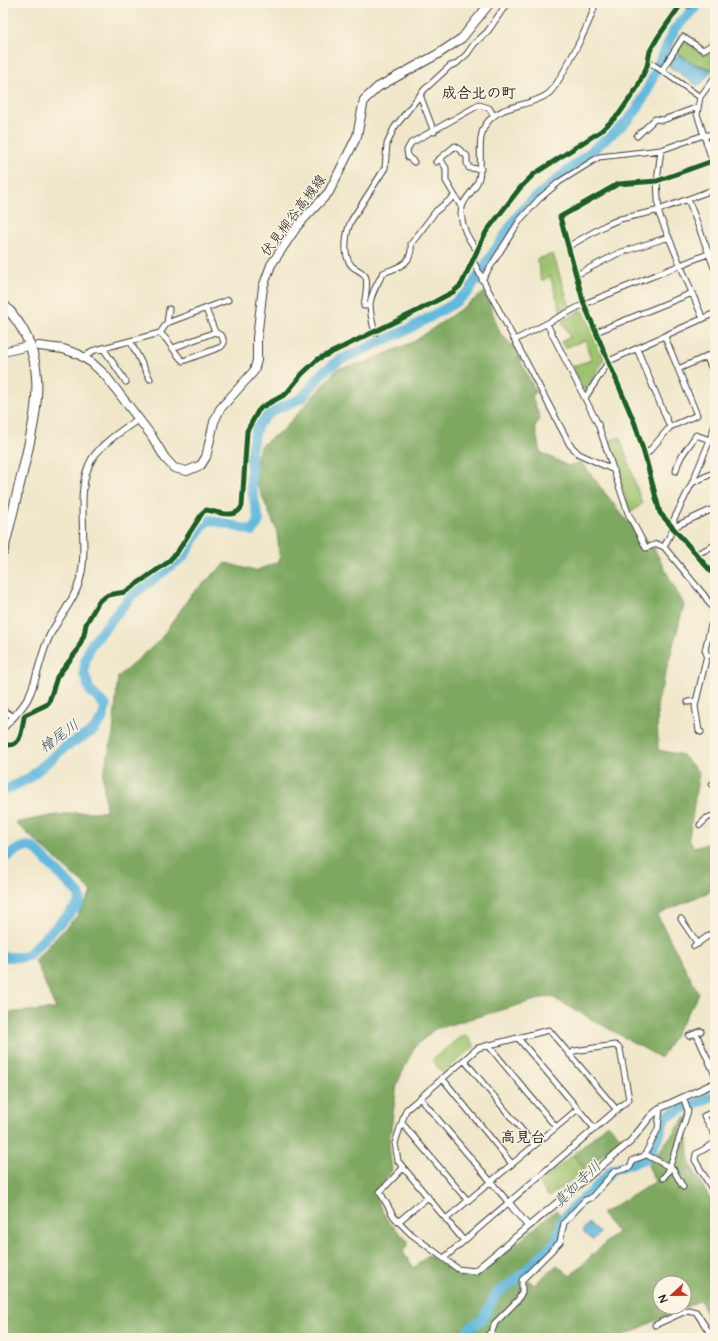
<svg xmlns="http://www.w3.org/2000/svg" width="718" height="1341" font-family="'Architects Daughter','Klee One',sans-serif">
  <rect width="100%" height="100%" fill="#fcf5e5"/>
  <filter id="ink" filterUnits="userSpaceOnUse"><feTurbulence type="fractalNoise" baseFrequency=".025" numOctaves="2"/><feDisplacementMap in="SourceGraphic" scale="8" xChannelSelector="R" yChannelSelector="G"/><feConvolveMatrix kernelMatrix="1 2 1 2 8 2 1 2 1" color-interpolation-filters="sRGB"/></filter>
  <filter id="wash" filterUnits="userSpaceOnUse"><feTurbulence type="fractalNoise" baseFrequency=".012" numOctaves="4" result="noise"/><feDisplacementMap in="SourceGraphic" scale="16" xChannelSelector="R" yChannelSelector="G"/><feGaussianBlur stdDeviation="0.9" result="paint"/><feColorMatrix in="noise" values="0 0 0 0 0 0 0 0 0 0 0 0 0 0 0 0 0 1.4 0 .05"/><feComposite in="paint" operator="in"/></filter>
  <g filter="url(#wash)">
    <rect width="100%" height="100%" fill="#f0e7ca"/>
    <!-- green -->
    <path fill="#9dc26c" stroke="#5c6f44" d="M686,42L696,50L703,52L715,45V70L693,63L677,52L683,43Z
      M553,254L570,307L561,312L550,276L542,281C538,275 542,269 537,262V259Z
      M581,310L584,312L604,358L587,389H584L573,366L591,360L585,340L565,348L561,342L570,337L562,321Z
      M620,437L642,504L632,512H630L608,441Z
      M466,1035L475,1046L442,1073L432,1060L460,1037Z
      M573,1155L585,1169L549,1197L538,1183Z"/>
    <!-- forest -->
    <path fill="#7ea860" stroke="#4d623e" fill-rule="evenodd" d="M485,292L500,333L513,346L536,392L532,397L540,418L535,427L540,452L568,466L581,462L623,516L653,547L684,605L657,705L658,750L682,755L699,772L689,838L694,848L715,841V889L657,915L699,994L661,1058L550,996L435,1029L414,1047L397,1084L389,1144L392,1171L374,1194L387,1220L409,1242L403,1252L414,1268L428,1255L459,1276L477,1277L556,1210L560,1214L554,1240L521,1272L534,1285L557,1265L570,1276L617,1232L601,1214L655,1182L648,1165L686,1117L690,1164L715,1208V1321L709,1325L701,1300L618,1338H3V1013L56,1009L35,960L77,916L92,892L16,823C46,816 75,811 106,812L103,776L113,734L118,677L159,641L191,595L226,563L255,571L280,561L277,531L253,475L260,446L284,429L337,369L367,362L415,341ZM660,1283H684V1307H660Z
      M608,1124L622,1138L585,1169L573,1155Z"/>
    <!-- water -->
    <path fill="#62b9df" stroke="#3f6a7e" d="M678,54L692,64L712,70L700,85L698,86L669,66L673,57L675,58Z
      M589,1223L600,1233L593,1240L582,1231Z"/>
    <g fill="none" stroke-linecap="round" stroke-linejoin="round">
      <!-- river -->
      <path stroke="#62b9df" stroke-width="10" d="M3,791L29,778L65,747L93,731L102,719L106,706L90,691L84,673L85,662L90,646L133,594L183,557L206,521L212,520L253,531L259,521L251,486V450L257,426L266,416L276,409L302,398L323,372L340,360L407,330L453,304L468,292L516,218L529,203L626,122L636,111L645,95L674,30L699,3
        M3,859C14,854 21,842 34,848L79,894L80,898L79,904L28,955L22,957H3
        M464,1338L470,1327L482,1320L496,1294L516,1280L557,1240L561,1221L583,1198L589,1195L612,1170L647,1158L660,1134L663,1123L667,1116L715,1095"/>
    </g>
  </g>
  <g filter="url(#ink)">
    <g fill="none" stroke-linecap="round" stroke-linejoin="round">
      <!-- minor casing -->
      <g stroke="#3c3a36" stroke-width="7">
        <path id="minor" d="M685,3L689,5L692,3
          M648,61L700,97
          M662,70L683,37L703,50L715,43
          M715,77L700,97L697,114L715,169
          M420,95L434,132
          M637,136L655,119L663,120L698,107
          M440,159L446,168V181L462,208
          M715,160L657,181L618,184L560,217L584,304L635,424L645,456L660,513L715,576
          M414,162L408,157L407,150L411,143L479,105L489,108L494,116
          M436,162L455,146L467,156V163L469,168L481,169
          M688,199L715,270
          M569,246L606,225L620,219L656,211L715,189
          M478,251C468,240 462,228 461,213C461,199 476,191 479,178C483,161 476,139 486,124C501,103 528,108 548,94C558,87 594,16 595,3
          M473,261L570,445L579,454L614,470
          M576,275L619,253L669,237
          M482,280L520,220L539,199L559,182L599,157L661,150
          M369,306H364C365,298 368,286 366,278C365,272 356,270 352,266C342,256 346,232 351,221L385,168L387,144L394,128L424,90L450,66L456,64L467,54L474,44L488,31L505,6L511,3
          M703,319L659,214L657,181L661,150L704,135H715
          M167,323L228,300
          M547,324L598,424L628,513L646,548L657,544L664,547
          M596,332L692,293
          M160,333C170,341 174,353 183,361L221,347L224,343L222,336L215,332L206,309
          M375,333C367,302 368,301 383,273C399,267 413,264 411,244L436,211L455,196
          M515,340L584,304L715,251
          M130,341L150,379
          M103,348L126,382
          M173,348L215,332
          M637,349L670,427
          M706,356L715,375
          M84,358L92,351L160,333L167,323L169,309
          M678,369L715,353
          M585,398L609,361L715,313
          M715,424L710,440L692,483L674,519V527L664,547L704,595L715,612
          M645,456L670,427L697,415L665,337
          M676,471C678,457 689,447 696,435L710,440L715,439
          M692,483L715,472
          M674,527L715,508
          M697,554L715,545
          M707,655L715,656
          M688,702L696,701
          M3,710L14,717
          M701,732L699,731L695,706L707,655L705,650L711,625L715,622
          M3,744C25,751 21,722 25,715L46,705L49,702L57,677L77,651L84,635L86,624L99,601L108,595L125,592L167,563L178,551L203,512L206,510C218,512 236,520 242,506L247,431L258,411L262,407L286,394L302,374L318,359L417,311L453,292L461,285L486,232L520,188L534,174L601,131L619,114L637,88L647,66L650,51L658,37L682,3
          M712,784L715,783
          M700,825L707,818L715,815
          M681,919L698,944
          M694,946L715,931
          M696,1033L715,1075
          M689,1036L701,1031
          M518,1038L595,1129
          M488,1045L556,1127
          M464,1060L534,1145
          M442,1078L512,1164
          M420,1098L509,1203
          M715,1111L704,1116L715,1135
          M402,1123L468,1201
          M715,1143L696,1154L695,1160L715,1194
          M645,1154L673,1169L683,1187
          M403,1168L380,1192L394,1217L411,1234L458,1269L475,1271
          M663,1178L668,1172L688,1111L683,1097
          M446,1219L578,1109
          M398,1222L428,1197
          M464,1241L398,1161L395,1143L406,1110L478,1048L549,1030L617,1110
          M444,1258L629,1099L620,1049L615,1045L574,1051L570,1055
          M655,1325L688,1310L696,1312L713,1338
          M485,1338L492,1331L495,1323L518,1300L522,1292V1280L560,1242L564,1223L585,1200L591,1198L614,1172L630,1167L633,1160L644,1156L658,1129L660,1108"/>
      </g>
      <!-- tertiary casing -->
      <g stroke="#3c3a36" stroke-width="8">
        <path id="tertiary" d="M3,728C12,719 22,709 28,698C38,678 40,655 50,635C60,616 75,599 80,579C90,543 73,491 92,459C103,442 122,431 138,419
          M509,1203L528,1226
          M475,1271L630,1142L650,1117L660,1108L715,1083"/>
      </g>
      <!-- primary casing -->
      <g stroke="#3c3a36" stroke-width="10">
        <path id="primary" d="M39,346L63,349L78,354L92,363L105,375L121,396L151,435L165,458L174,468L187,471L201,465L206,457L214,422L220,409L254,371L257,360V338L263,287L271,265L298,225L329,192L357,136L364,100L378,87L438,54L462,38L490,3
          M3,352L24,347"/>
      </g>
      <!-- motorway casing -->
      <g stroke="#3c3a36" stroke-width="11">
        <path id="motorway" d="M3,304C51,352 38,407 24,466C17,495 10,523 3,552"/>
      </g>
      <!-- minor -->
      <use href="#minor" stroke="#fff" stroke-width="5"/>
      <!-- tertiary -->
      <use href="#tertiary" stroke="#fff" stroke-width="6"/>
      <!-- primary -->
      <use href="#primary" stroke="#fff" stroke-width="8"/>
      <!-- motorway -->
      <use href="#motorway" stroke="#fff" stroke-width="9"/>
      <!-- cycleway casing -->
      <g stroke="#fcf5e5" stroke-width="8">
        <path id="cycleway" d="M715,160L657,181L618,184L560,217L584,304L635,424L645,456L660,513L715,576
          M3,744C25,751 21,722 25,715L46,705L49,702L57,677L77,651L84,635L86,624L99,601L108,595L125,592L167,563L178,551L203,512L206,510C218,512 236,520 242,506L247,431L258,411L262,407L286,394L302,374L318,359L417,311L453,292L461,285L486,232L520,188L534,174L601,131L619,114L637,88L647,66L650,51L658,37L682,3"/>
      </g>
      <!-- cycleway -->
      <use href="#cycleway" stroke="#1b5e20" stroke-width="5"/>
    </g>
  </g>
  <g text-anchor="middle" stroke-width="3" stroke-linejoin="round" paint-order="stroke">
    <!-- street labels -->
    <g font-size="14" fill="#1c1c1c" stroke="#fcf5e5">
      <text transform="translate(293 215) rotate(-53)" y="5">伏見柳谷高槻線</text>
    </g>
    <!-- neighbourhood labels -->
    <g font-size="15" font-weight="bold" fill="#1c1c1c" stroke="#fcf5e5">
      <text x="479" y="98">成合北の町</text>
      <text x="523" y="1142">高見台</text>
    </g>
    <!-- water labels -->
    <g font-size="15" font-style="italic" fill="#385b6a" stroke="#fcf5e5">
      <text transform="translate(59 736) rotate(-36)" y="5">檜尾川</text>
      <text transform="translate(577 1184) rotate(-44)" y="5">真如寺川</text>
    </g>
  </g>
  <!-- margin -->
  <rect width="718" height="1341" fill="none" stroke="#fcf5e5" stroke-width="16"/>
  <!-- north arrow -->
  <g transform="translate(672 1295) rotate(248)"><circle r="19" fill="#fcf5e5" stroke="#a29e95"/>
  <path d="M0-3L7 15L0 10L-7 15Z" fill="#c8321e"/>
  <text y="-6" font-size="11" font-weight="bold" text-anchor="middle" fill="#1c1c1c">N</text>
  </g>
</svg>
